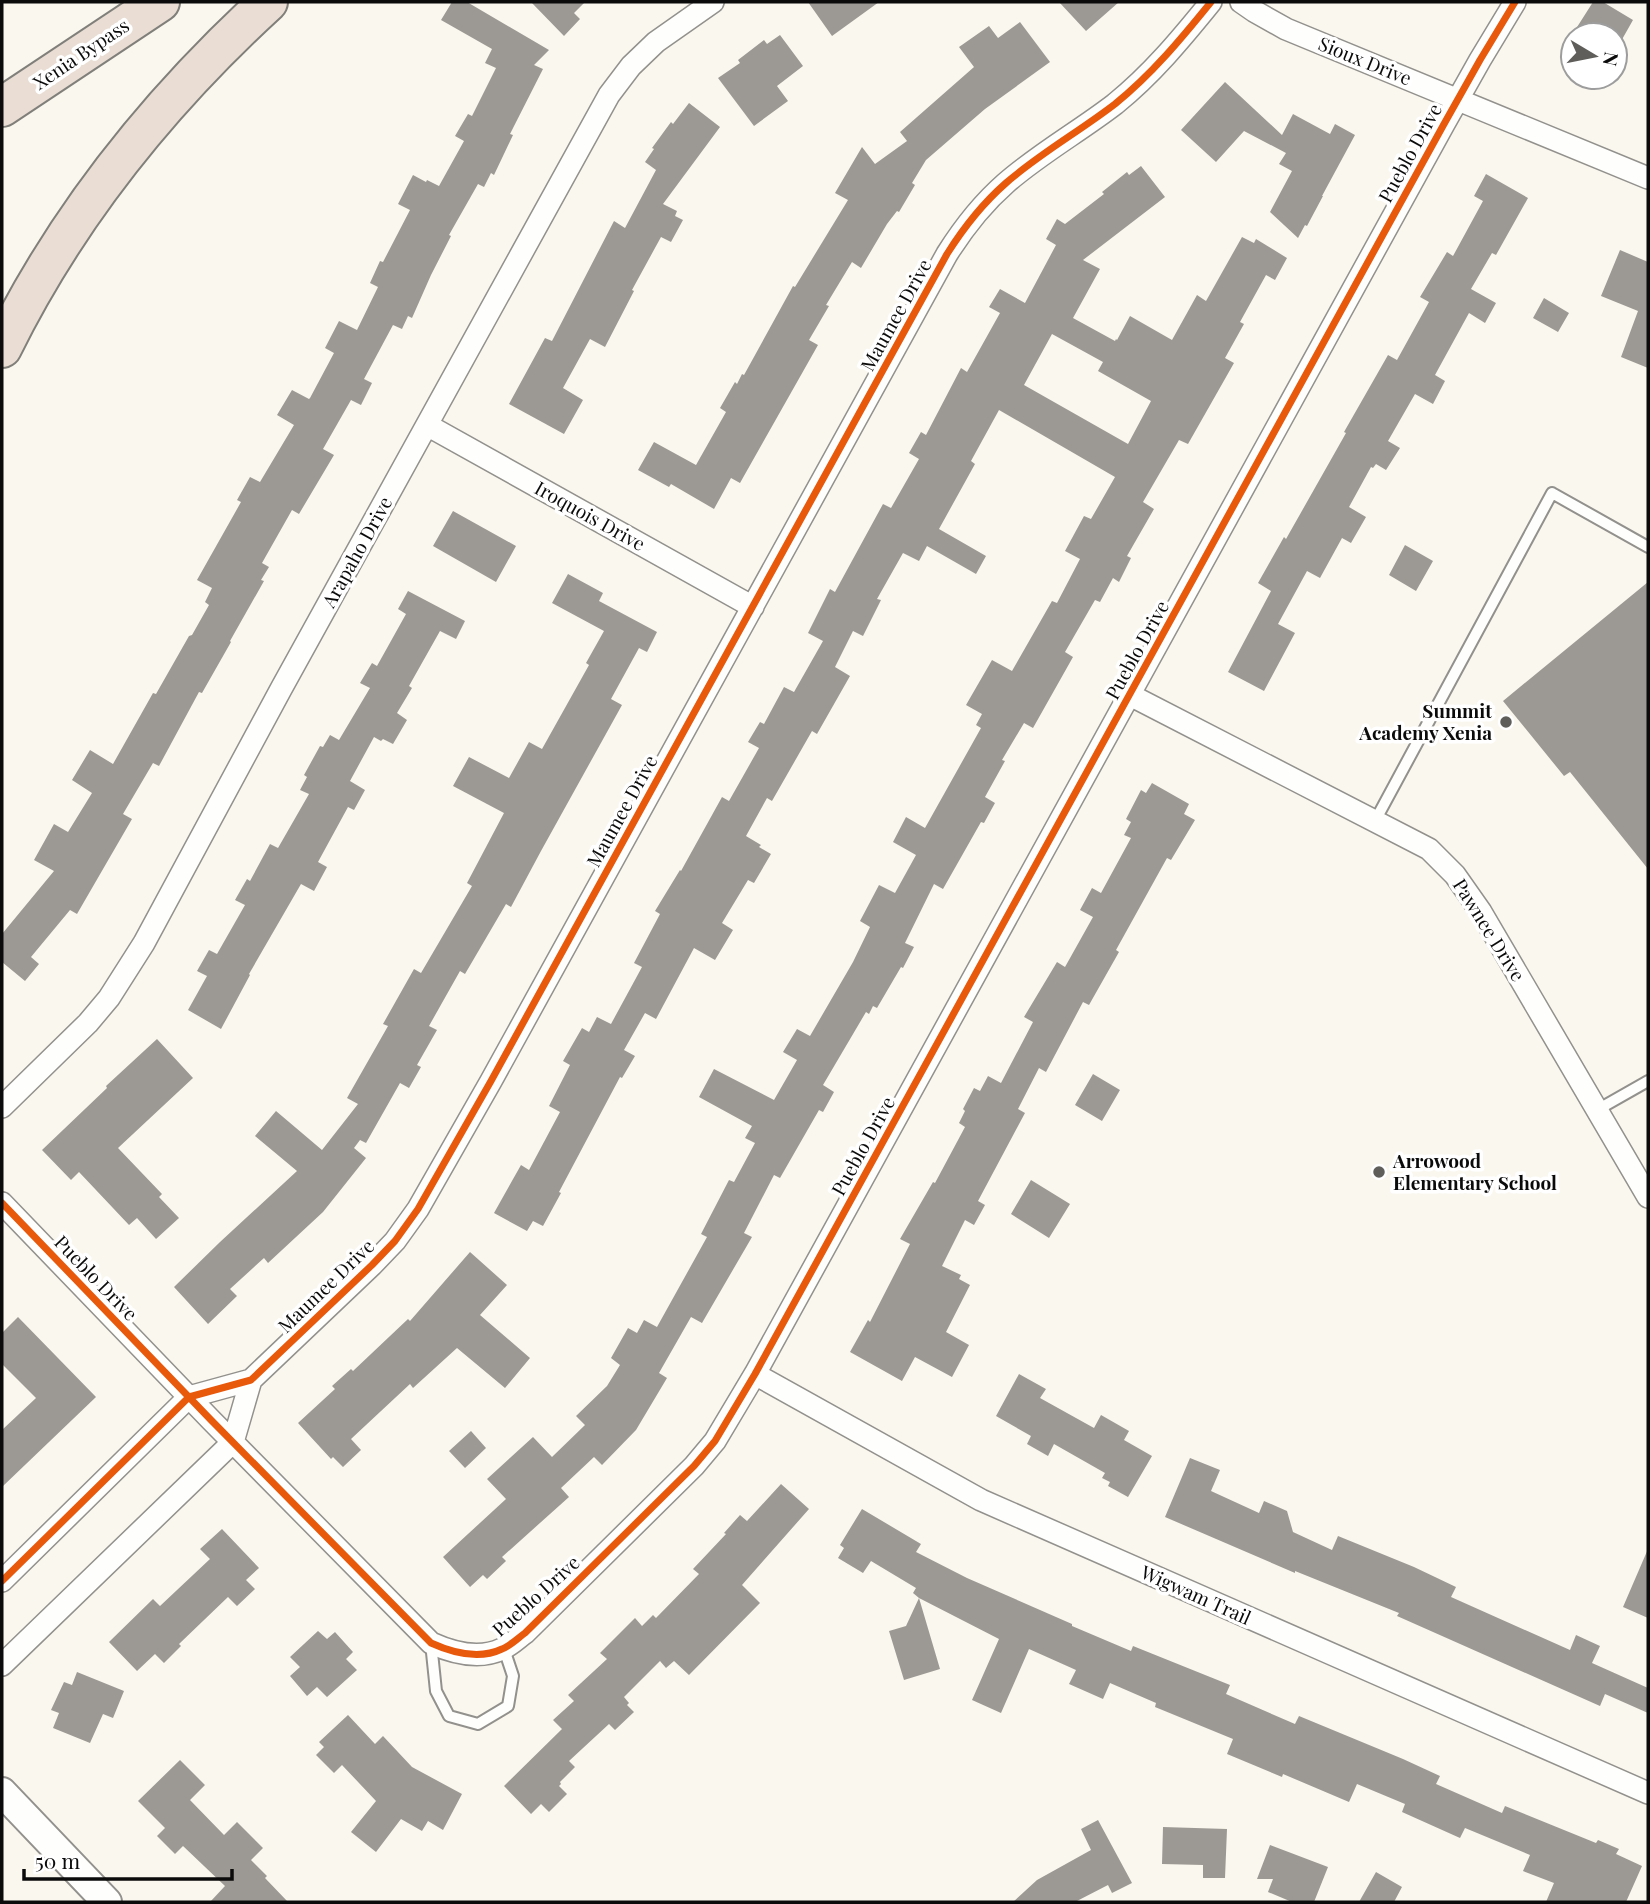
<svg xmlns="http://www.w3.org/2000/svg" width="1650" height="1904" font-family="'Playfair Display',serif">
  <rect width="100%" height="100%" fill="#faf7ee"/>
  <!-- building -->
  <path fill="#9c9994" fill-rule="evenodd" d="M452,2H467L549,50L534,65L543,69L510,134L513,135L494,175L491,173L484,187L478,184L449,235L451,236L431,275L412,318L408,316L402,329L393,325L364,379L372,383L361,405L351,400L323,449L334,455L299,514L292,510L262,563L269,567L261,580L264,581L230,641L231,642L202,693L199,692L159,766L153,763L123,814L132,819L77,914L70,910L31,957L39,964L25,981L2,962V934L54,871L34,860L54,824L68,832L92,793L72,780L90,750L113,764L153,693L156,694L189,636L192,635L209,605L205,602L212,588L197,580L241,502L237,500L250,477L260,482L294,425L277,415L292,390L309,399L310,398L334,353L325,348L339,321L357,330L378,287L370,283L380,261L383,262L410,210L398,204L413,175L426,182L427,180L439,186L464,141L455,136L468,114L472,116L496,68L485,63L492,49L441,20Z
    M531,2H585L574,13L580,19L564,36Z
    M808,2H879L832,36Z
    M1059,2H1119L1086,31Z
    M1593,2H1603L1633,20L1620,43L1615,40V35H1572Z
    M1020,22L1050,62L985,109L926,160L912,183L915,185L899,212L897,211L887,224L861,268L852,262L826,305L829,306L809,340L818,345L740,483L731,478L714,509L671,484L669,487L638,470L654,442L696,465L726,412L720,408L735,382L737,384L742,374L744,375L793,286L795,287L848,200L835,193L862,147L875,164L907,141L900,132L974,67L959,47L989,26L998,38Z
    M780,35L803,66L777,86L788,101L754,126L718,78L740,63L738,60L764,40L767,44Z
    M1225,82L1282,135L1293,114L1330,134L1335,124L1355,135L1322,196H1323L1307,226L1305,225L1298,238L1270,212L1292,171L1279,164L1286,153L1244,131L1216,162L1181,130Z
    M689,103L720,127L663,204L677,211L675,216L683,220L671,242L661,237L632,290L634,291L605,347L590,339L563,388L583,400L564,434L509,404L545,338L552,341L614,221L625,228L656,170L645,162L654,149L652,148L671,122L673,124Z
    M1141,166L1165,197L1083,260L1100,269L1073,318L1115,341L1116,339L1117,340L1130,316L1172,340L1197,295L1206,301L1242,237L1254,243L1256,239L1287,258L1275,280L1266,275L1240,322L1244,324L1225,358L1234,363L1188,444L1179,440L1143,502L1154,509L1127,556L1131,558L1119,582L1113,578L1100,602L1095,600L1065,652L1073,657L1033,728L1024,723L1002,760L1005,761L985,797L995,803L984,823L981,822L943,889L934,884L905,943L914,947L903,968L901,967L877,1008L873,1006L869,1014L866,1012L823,1085L834,1092L823,1112L819,1110L780,1178L774,1175L744,1233L752,1237L702,1323L691,1317L659,1373L667,1378L636,1430L602,1465L594,1457L561,1488L569,1497L502,1557L506,1561L487,1579L483,1575L470,1587L443,1557L506,1499L487,1479L533,1437L552,1457L585,1425L576,1416L607,1386L620,1365L611,1358L628,1328L637,1333L644,1320L657,1327L707,1237L701,1234L729,1180L734,1182L755,1143L745,1138L752,1126L699,1097L714,1069L774,1100L797,1060L783,1052L797,1029L810,1036L853,962L870,927L860,921L879,885L895,893L916,855L893,842L906,817L925,828L981,728L976,725L982,714L966,705L992,660L1012,671L1052,601L1057,603L1080,559L1065,551L1084,516L1091,519L1115,477L999,410L971,461L975,464L939,529L986,556L976,574L927,546L919,561L903,553L877,599L881,600L863,636L853,631L835,667L850,676L817,734L812,731L772,801L767,798L746,836L761,845L759,847L771,854L754,883L748,880L722,923L733,930L715,960L694,948L656,1019L645,1013L624,1050L635,1056L622,1078L620,1077L559,1192L561,1193L543,1226L533,1221L527,1231L494,1213L521,1165L529,1170L560,1112L549,1106L570,1065L563,1061L582,1028L589,1032L597,1017L611,1024L642,967L634,963L660,914L655,911L680,870L681,871L722,797L729,801L759,748L748,742L760,722L764,724L784,687L794,692L823,641L808,633L830,589L835,592L883,504L891,508L919,459L909,453L921,432L926,435L961,368L967,372L1000,313L989,307L1000,289L1025,303L1056,245L1046,239L1057,219L1065,224L1104,194L1102,192L1127,172L1129,175ZM1052,334L1103,362L1098,371L1151,401L1128,444L1024,385Z
    M1486,174L1528,198L1496,255L1492,253L1471,289L1496,303L1485,323L1469,313L1435,375L1445,381L1433,404L1415,394L1388,441L1400,448L1386,470L1376,464L1373,468L1371,467L1349,507L1366,517L1351,543L1342,538L1320,578L1307,571L1278,624L1295,633L1264,691L1228,672L1271,591L1258,583L1284,537L1286,539L1346,433L1344,432L1388,355L1397,360L1429,302L1420,297L1447,252L1453,256L1483,201L1474,196Z
    M1620,250L1648,262V368L1621,357L1638,311L1601,296Z
    M1544,298L1569,313L1558,332L1533,318Z
    M453,511L516,546L496,582L433,546Z
    M1405,545L1433,561L1416,591L1389,575Z
    M568,574L603,593L599,601L657,632L647,652L639,648L611,699L622,705L541,851L511,907L506,904L465,974L460,971L429,1026L437,1030L417,1065L421,1067L409,1088L400,1083L366,1143L360,1140L354,1148L366,1158L323,1212L268,1263L264,1258L230,1289L237,1296L208,1324L174,1287L220,1242L297,1171L255,1136L276,1111L322,1150L358,1104L347,1098L388,1026L383,1024L414,969L421,973L472,886L467,883L504,813L453,786L469,757L509,778L529,742L542,749L589,665L586,663L604,631L552,603Z
    M1648,582V869L1570,772L1564,776L1503,701Z
    M408,591L465,621L456,639L440,631L409,686L412,688L397,713L407,720L393,744L383,739L381,741L374,737L350,781L365,790L354,810L348,807L318,862L327,867L314,891L301,884L249,974L250,975L221,1029L188,1010L207,976L197,971L209,950L217,954L245,905L235,900L247,879L250,881L270,844L278,848L309,794L300,790L307,777L304,775L320,746L323,747L330,735L339,740L370,688L360,683L372,663L377,666L406,614L398,609Z
    M1152,783L1189,804L1184,814L1195,820L1171,860L1167,858L1116,950L1119,952L1089,1005L1083,1002L1046,1072L1039,1068L1018,1109L1025,1113L978,1201L985,1205L974,1225L965,1220L942,1266L961,1275L959,1279L970,1285L946,1332L969,1345L952,1377L915,1357L902,1381L850,1352L868,1320L870,1322L910,1244L900,1239L933,1182L935,1183L965,1127L959,1123L965,1111L963,1109L974,1088L980,1091L988,1076L1001,1083L1033,1022L1024,1017L1057,962L1065,967L1093,917L1080,910L1092,888L1101,893L1131,838L1124,835L1131,822L1126,819L1141,790L1146,793Z
    M157,1039L193,1078L118,1148L162,1194L159,1197L179,1218L156,1239L137,1218L129,1225L79,1172L71,1180L42,1150L107,1088L106,1086Z
    M1093,1074L1120,1090L1102,1121L1075,1105Z
    M1031,1180L1070,1204L1049,1238L1011,1214Z
    M470,1252L507,1285L480,1315L530,1358L505,1388L457,1348L413,1388L410,1384L351,1439L361,1450L343,1467L333,1457L331,1459L298,1423L335,1389L332,1386L351,1369L353,1371L408,1319L410,1321Z
    M18,1317L96,1397L2,1487V1430L36,1398L2,1364V1333Z
    M1019,1374L1046,1389L1040,1398L1094,1428L1101,1415L1129,1431L1124,1440L1152,1456L1128,1497L1108,1486L1110,1482L1102,1478L1105,1473L1054,1444L1048,1456L1027,1444L1031,1436L996,1416Z
    M471,1431L486,1448L465,1468L449,1451Z
    M1190,1458L1220,1470L1211,1491L1259,1513L1264,1501L1287,1511L1293,1532L1332,1550L1338,1536L1414,1567L1456,1587L1451,1597L1570,1650L1576,1635L1600,1646L1592,1663L1648,1688V1713L1605,1694L1600,1706L1397,1616L1399,1613L1295,1571V1573L1165,1517Z
    M781,1484L809,1509L742,1585L760,1603L689,1675L674,1661L666,1668L660,1661L624,1697L629,1703L627,1705L634,1712L615,1730L609,1724L569,1761L575,1767L560,1782L561,1784L559,1786L567,1794L549,1812L541,1804L531,1814L504,1786L562,1729L553,1720L574,1701L568,1695L607,1659L600,1653L635,1618L642,1626L653,1615L656,1618L699,1574L693,1569L726,1534L724,1533L740,1515L747,1521Z
    M862,1509L921,1544L916,1552L967,1578L1072,1624V1626L1131,1651L1133,1646L1230,1685L1226,1694L1295,1724L1299,1716L1403,1759L1440,1776L1436,1784L1502,1813L1505,1806L1596,1843L1598,1840L1619,1849L1616,1854L1642,1866L1626,1902H1546L1554,1883L1523,1871L1530,1855L1465,1828L1460,1838L1402,1812L1405,1804L1357,1784L1349,1802L1283,1774L1282,1777L1227,1754L1233,1739L1155,1707L1156,1703L1110,1683L1103,1699L1069,1684L1076,1670L1029,1649L1001,1713L972,1700L999,1639L919,1598L913,1593L916,1588L871,1561L863,1573L838,1558L844,1548L840,1545Z
    M222,1529L259,1568L246,1580L255,1589L237,1606L228,1597L179,1644L181,1646L164,1663L155,1654L137,1671L109,1642L153,1599L160,1606L210,1559L200,1549Z
    M1648,1549V1618L1623,1607Z
    M919,1598L940,1669L904,1680L889,1631L906,1626Z
    M318,1631L327,1639L335,1632L353,1652L346,1659L357,1670L327,1697L317,1687L307,1696L290,1676L300,1667L290,1657Z
    M77,1672L124,1691L113,1718L103,1714L90,1743L53,1728L59,1713L51,1710L64,1682L72,1685Z
    M348,1715L375,1744L383,1736L412,1767L462,1794L443,1830L428,1821L422,1831L401,1819L376,1852L351,1832L376,1801L342,1765L334,1773L316,1755L324,1747L319,1742Z
    M180,1760L205,1785L190,1800L224,1835L237,1822L263,1848L251,1860L267,1876L265,1878L288,1902H210L225,1886L183,1846L175,1854L157,1836L165,1828L138,1801Z
    M1098,1820L1132,1883L1112,1893L1108,1885L1075,1902H1013L1037,1880L1091,1850L1081,1829Z
    M1163,1827L1227,1829L1225,1878H1203V1865L1162,1864Z
    M1270,1845L1328,1867L1314,1902H1292L1268,1892L1273,1879H1257Z
    M1376,1872L1402,1887L1394,1902H1359Z"/>
  <g fill="none" stroke-linecap="round" stroke-linejoin="round">
    <!-- service casing -->
    <g stroke="#93918d" stroke-width="14">
      <path id="service" d="M1375,821L1552,493L1648,547
        M1597,1110L1648,1081
        M431,1643L436,1691L449,1716L478,1724L508,1706L513,1676L504,1649"/>
    </g>
    <!-- minor casing -->
    <g stroke="#93918d" stroke-width="24">
      <path id="minor" d="M1241,2L1254,11L1286,29L1648,178
        M427,425L753,607
        M1130,695L1429,849L1455,875L1481,912L1648,1197
        M2,1107L88,1023L109,998L144,943L281,689L609,95L631,66L656,42L713,2
        M2,1203L211,1420L431,1643C453,1653 479,1660 502,1649C510,1646 518,1638 525,1633L694,1466L715,1441L755,1374L1444,124L1480,60L1515,2
        M755,1374L981,1500L1648,1793
        M2,1581L189,1397L251,1380L372,1265L395,1241L418,1209L491,1081L947,254C964,227 982,204 1006,183C1039,154 1080,131 1115,104C1152,74 1181,39 1211,2
        M2,1665L233,1442L251,1380"/>
    </g>
    <!-- tertiary casing -->
    <g stroke="#93918d" stroke-width="32">
      <path id="tertiary" d="M2,1792L107,1902"/>
    </g>
    <!-- motorway casing -->
    <g stroke="#807f7a" stroke-width="42">
      <path id="motorway" d="M2,107L160,2
        M2,348C67,216 160,101 268,2"/>
    </g>
    <!-- service -->
    <use href="#service" stroke="#fefefc" stroke-width="10"/>
    <!-- minor -->
    <use href="#minor" stroke="#fefefc" stroke-width="21"/>
    <!-- tertiary -->
    <use href="#tertiary" stroke="#fefefc" stroke-width="28"/>
    <!-- motorway -->
    <use href="#motorway" stroke="#e9ddd4" stroke-width="38"/>
    <!-- cycleway casing -->
    <g stroke="#fff" stroke-width="11">
      <path id="cycleway" d="M2,1203L211,1420L431,1643C453,1653 479,1660 502,1649C510,1646 518,1638 525,1633L694,1466L715,1441L755,1374L1444,124L1480,60L1515,2
        M2,1581L189,1397L251,1380L372,1265L395,1241L418,1209L491,1081L947,254C964,227 982,204 1006,183C1039,154 1080,131 1115,104C1152,74 1181,39 1211,2"/>
    </g>
    <!-- cycleway -->
    <use href="#cycleway" stroke="#e8590c" stroke-width="7"/>
  </g>
  <!-- markers -->
  <g fill="#5f5e5a" stroke="#fff" stroke-width="2.5">
    <circle cx="1506" cy="722" r="7"/>
    <circle cx="1379" cy="1172" r="7"/>
  </g>
  <g text-anchor="middle" stroke-width="7" stroke-linejoin="round" paint-order="stroke">
    <!-- street labels -->
    <g font-size="19" fill="#0b0b0b" stroke="#fff">
      <text transform="translate(81 54) rotate(-34)" y="7">Xenia Bypass</text>
      <text transform="translate(1365 61) rotate(22)" y="7">Sioux Drive</text>
      <text transform="translate(1410 153) rotate(-61)" y="7">Pueblo Drive</text>
      <text transform="translate(896 315) rotate(-61)" y="7">Maumee Drive</text>
      <text transform="translate(590 516) rotate(29)" y="7">Iroquois Drive</text>
      <text transform="translate(357 552) rotate(-61)" y="7">Arapaho Drive</text>
      <text transform="translate(1137 650) rotate(-61)" y="7">Pueblo Drive</text>
      <text transform="translate(622 811) rotate(-61)" y="7">Maumee Drive</text>
      <text transform="translate(1489 930) rotate(58)" y="7">Pawnee Drive</text>
      <text transform="translate(863 1146) rotate(-61)" y="7">Pueblo Drive</text>
      <text transform="translate(96 1278) rotate(46)" y="7">Pueblo Drive</text>
      <text transform="translate(326 1286) rotate(-44)" y="7">Maumee Drive</text>
      <text transform="translate(1196 1595) rotate(24)" y="7">Wigwam Trail</text>
      <text transform="translate(536 1596) rotate(-42)" y="7">Pueblo Drive</text>
    </g>
    <!-- poi labels -->
    <g font-size="19" font-weight="bold" fill="#0b0b0b" stroke="#fff" text-anchor="end">
      <text x="1492" y="718">Summit<tspan x="1492" dy="22">Academy Xenia</tspan></text>
      <text x="1393" y="1168" text-anchor="start">Arrowood<tspan x="1393" dy="22">Elementary School</tspan></text>
    </g>
  </g>
  <!-- border -->
  <rect width="1650" height="1904" fill="none" stroke="#0b0b0b" stroke-width="7"/>
  <!-- north arrow -->
  <g transform="translate(1594 56) rotate(100)"><circle r="33" fill="#ffffff" stroke="#9d9d9d" stroke-width="2"/>
  <path d="M0-5L12 26L0 18L-12 26Z" fill="#5f5e5a"/>
  <text y="-10" font-size="19" font-weight="bold" text-anchor="middle" fill="#0b0b0b">N</text>
  </g>
  <!-- scale -->
  <path d="M24 1869v10h208v-10" fill="none" stroke="#0b0b0b" stroke-width="3.5"/>
  <text x="35" y="1869" font-size="21" fill="#0b0b0b" stroke="#ffffff" stroke-width="5" paint-order="stroke">50 m</text>
</svg>
